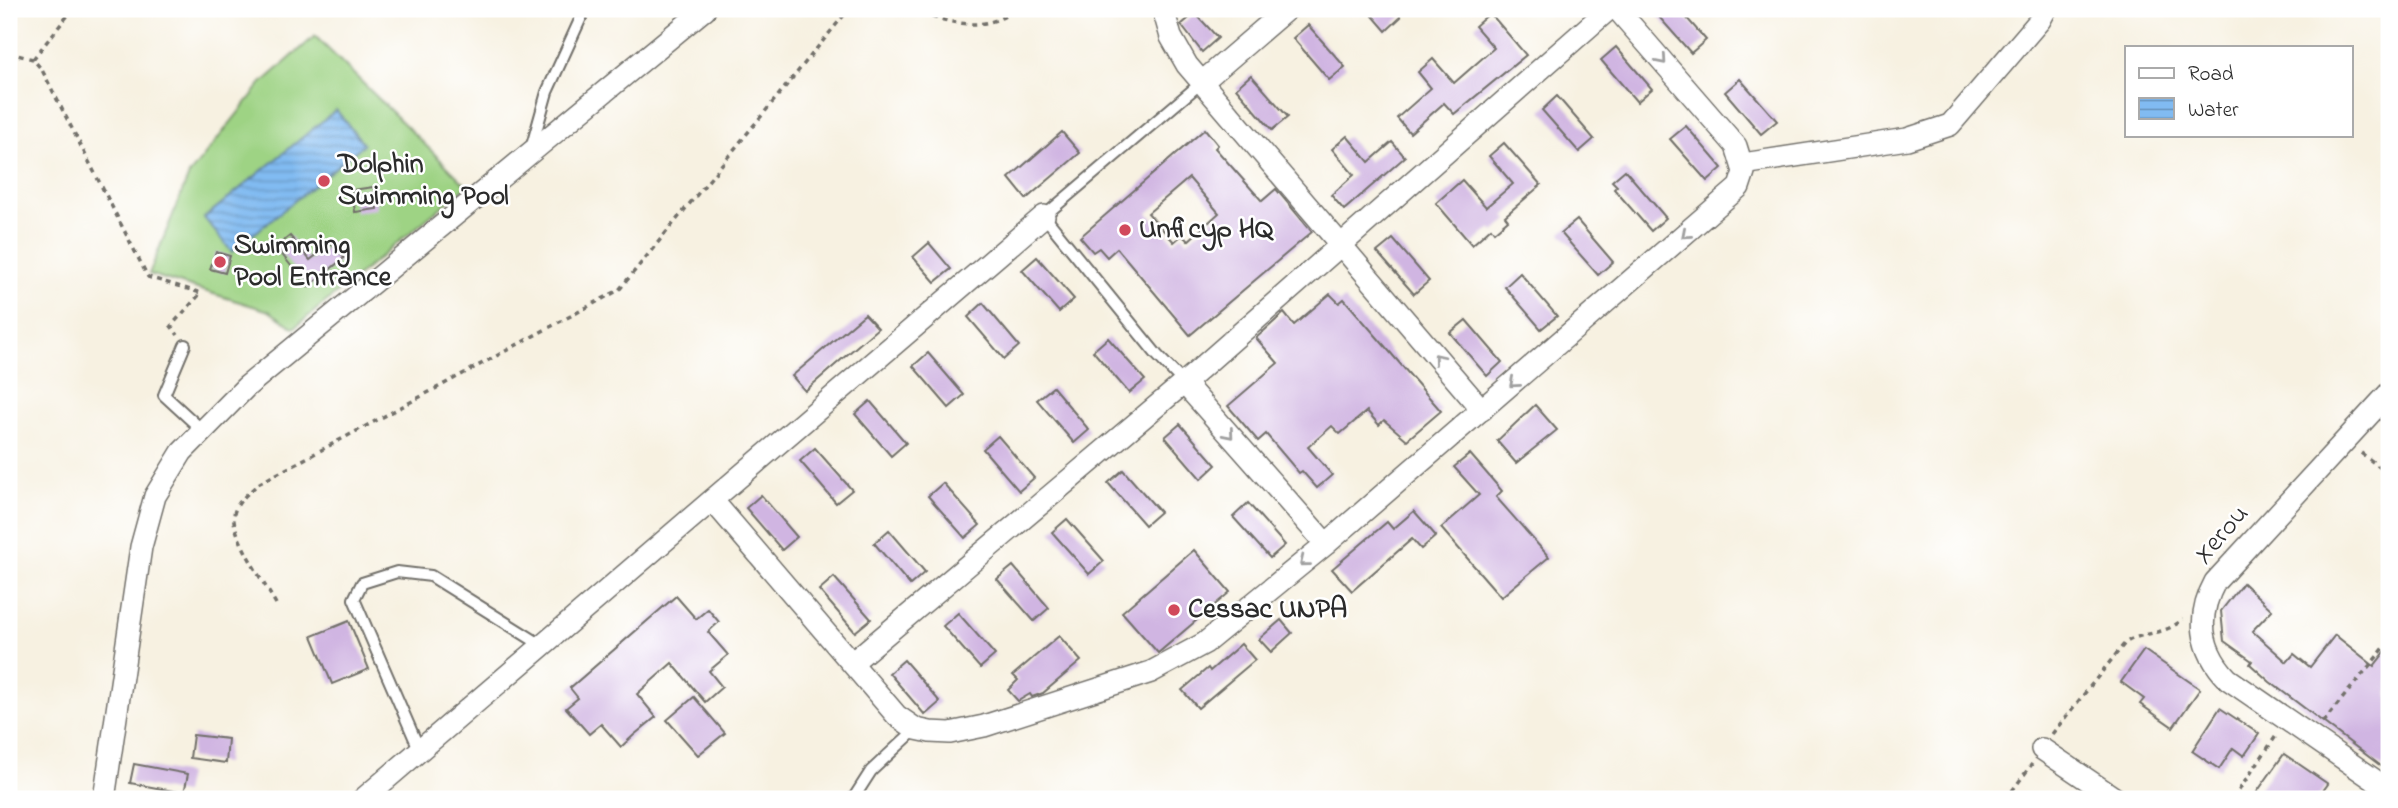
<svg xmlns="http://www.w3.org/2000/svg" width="2398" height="808" viewBox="0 0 2398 808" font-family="'Indie Flower',sans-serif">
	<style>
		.pitch { fill: #9ed384; stroke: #647f58; stroke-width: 2 }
		.water { fill: url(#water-rules); stroke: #56738e; stroke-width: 2 }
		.building { fill: #d0b5e2; fill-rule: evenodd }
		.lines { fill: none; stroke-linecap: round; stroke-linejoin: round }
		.service-casing { stroke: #72706b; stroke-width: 14 }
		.minor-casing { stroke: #72706b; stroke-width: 24 }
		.path { stroke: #72706b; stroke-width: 3.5; stroke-dasharray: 5 5; stroke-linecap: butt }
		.service { stroke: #fff; stroke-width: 10 }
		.minor { stroke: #fff; stroke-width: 21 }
		.oneway { stroke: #a0a0a0 }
		.poi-dot { fill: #d1495b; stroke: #fff; stroke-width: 2.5 }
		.labels { text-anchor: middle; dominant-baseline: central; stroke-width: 5; stroke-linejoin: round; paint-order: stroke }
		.poi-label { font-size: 28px; font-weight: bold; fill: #2b2b2b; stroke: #fff; text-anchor: start }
		.street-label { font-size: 28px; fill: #2b2b2b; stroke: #fff }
	</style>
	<defs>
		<pattern id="water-rules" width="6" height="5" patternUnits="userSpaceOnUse" patternTransform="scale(1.75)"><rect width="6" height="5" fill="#81bbf2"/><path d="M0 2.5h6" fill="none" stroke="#6a98c4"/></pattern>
	</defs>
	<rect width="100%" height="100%" fill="#fff"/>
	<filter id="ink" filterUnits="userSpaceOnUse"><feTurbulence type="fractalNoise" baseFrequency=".0143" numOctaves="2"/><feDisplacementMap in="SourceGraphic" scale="14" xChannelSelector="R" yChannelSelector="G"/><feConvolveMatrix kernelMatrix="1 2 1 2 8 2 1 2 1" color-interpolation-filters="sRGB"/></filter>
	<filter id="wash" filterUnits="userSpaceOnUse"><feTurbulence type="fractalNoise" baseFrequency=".00686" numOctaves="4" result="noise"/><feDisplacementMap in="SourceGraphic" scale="28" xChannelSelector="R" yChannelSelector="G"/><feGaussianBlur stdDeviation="1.57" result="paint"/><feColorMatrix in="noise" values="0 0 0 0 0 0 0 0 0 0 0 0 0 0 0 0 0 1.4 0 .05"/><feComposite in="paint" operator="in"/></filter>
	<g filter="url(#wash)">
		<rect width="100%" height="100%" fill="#f7f1e1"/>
		<polygon class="pitch" points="315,36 467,186 294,328 269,311 149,274 189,175 262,83"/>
		<polygon class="water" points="336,110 364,144 232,252 204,218"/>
		<g id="blocks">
			<g class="building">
				<polygon points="1367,9 1394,9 1401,17 1386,31"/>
				<polygon points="1652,9 1679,9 1706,40 1691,53"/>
				<polygon points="1195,13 1218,38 1202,52 1181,25"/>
				<polygon points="1490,13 1526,55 1454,114 1444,103 1410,133 1397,118 1431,88 1418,72 1433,59 1454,83 1494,48 1475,26"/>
				<polygon points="1308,25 1345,67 1329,80 1293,38"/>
				<polygon points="1616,47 1652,89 1637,102 1601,60"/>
				<polygon points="1251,75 1288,117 1272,130 1236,88"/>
				<polygon points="1740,79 1777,121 1761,134 1725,92"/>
				<polygon points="1557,96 1594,139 1579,152 1542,110"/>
				<polygon points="1686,126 1722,168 1707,181 1670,139"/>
				<path d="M1205,129L1218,145L1215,148L1262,201L1276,189L1312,232L1190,335L1117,248L1107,257L1099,248L1093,252L1080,237ZM1189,178L1219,213L1188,241L1182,235L1174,242L1148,213Z"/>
				<polygon points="1062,132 1080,153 1026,199 1009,178"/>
				<polygon points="1347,136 1369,162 1392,142 1405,157 1344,210 1331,195 1354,175 1332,149"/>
				<polygon points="1504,143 1541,185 1505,216 1508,220 1494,232 1491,228 1472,245 1436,203 1462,180 1486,207 1513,184 1489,156"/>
				<polygon points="1625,170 1666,218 1651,231 1614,189 1617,186 1612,181"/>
				<polygon points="374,187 377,209 355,212 352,190"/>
				<polygon points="1577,220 1613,262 1598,275 1561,233"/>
				<polygon points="290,236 310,260 332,243 344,258 308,287 276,247"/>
				<polygon points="1393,239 1429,281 1414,294 1377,252"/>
				<polygon points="929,243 951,269 935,282 913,257"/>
				<polygon points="216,252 230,256 225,273 210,269"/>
				<polygon points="1037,257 1074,299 1059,312 1022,270"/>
				<polygon points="1520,273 1557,316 1541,329 1505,287"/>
				<polygon points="1330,294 1339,303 1344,299 1441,411 1407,440 1384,420 1379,425 1367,411 1340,434 1332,426 1308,447 1332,475 1317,488 1302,471 1299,473 1266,434 1258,441 1228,406 1278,363 1256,338 1284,313 1294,325"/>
				<polygon points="983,303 1019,346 1004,359 968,317"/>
				<polygon points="865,314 878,328 805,391 792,376"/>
				<polygon points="1466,320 1502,362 1487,376 1450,333"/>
				<polygon points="1108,338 1145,380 1129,393 1093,351"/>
				<polygon points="928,353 964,395 949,408 913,366"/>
				<polygon points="1053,387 1089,430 1074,443 1037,400"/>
				<polygon points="870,401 906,443 891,456 855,414"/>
				<polygon points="1535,405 1557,430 1516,463 1497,441"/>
				<polygon points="1180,424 1216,465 1201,479 1165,437"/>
				<polygon points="998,436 1034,478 1019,491 983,449"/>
				<polygon points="815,448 852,490 836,503 800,461"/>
				<polygon points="1470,454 1502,491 1496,497 1549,557 1501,597 1441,528 1479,495 1454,467"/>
				<polygon points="1123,470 1160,512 1145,525 1108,483"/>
				<polygon points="943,483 980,525 965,538 928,496"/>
				<polygon points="761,495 797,537 782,550 746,508"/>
				<polygon points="1248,503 1285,545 1270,558 1233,517"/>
				<polygon points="1414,511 1436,536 1421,549 1412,539 1352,591 1332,569 1387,522 1393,529"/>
				<polygon points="1067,519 1104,561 1089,574 1052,532"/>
				<polygon points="889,530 925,572 910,585 874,543"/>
				<polygon points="1194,550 1230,592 1158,653 1122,612"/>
				<polygon points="1013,566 1049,608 1034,621 997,579"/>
				<polygon points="834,577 871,619 855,632 819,590"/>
				<polygon points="2243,583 2272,610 2252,631 2287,662 2294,654 2310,667 2335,635 2374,666 2389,647 2389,772 2270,682 2250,664 2252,661 2224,641 2221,611"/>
				<polygon points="676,596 696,619 708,609 719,622 708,632 728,655 709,671 722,687 705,702 672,663 637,694 656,717 634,735 621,747 601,724 589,734 566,708 578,698 570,688"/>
				<polygon points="958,613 995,655 980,668 943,626"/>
				<polygon points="1281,620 1292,633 1271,652 1259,639"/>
				<polygon points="349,621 369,669 332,684 312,636"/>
				<polygon points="1059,636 1081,661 1043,693 1032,697 1030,694 1018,701 1008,690 1018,680 1013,675"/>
				<polygon points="1241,644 1255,660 1198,708 1182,690 1208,668 1210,671"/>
				<polygon points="2144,650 2200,689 2173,727 2140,704 2144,699 2121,682"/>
				<polygon points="904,660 940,702 925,715 889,673"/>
				<polygon points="694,697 725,733 698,755 667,720"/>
				<polygon points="2220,708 2259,734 2244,756 2233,748 2219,769 2192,751"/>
				<polygon points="193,735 228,739 226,763 190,758"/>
				<polygon points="2284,754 2328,784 2317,799 2267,799 2257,792"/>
				<polygon points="134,764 188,774 184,793 130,783"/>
			</g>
		</g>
	</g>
	<g filter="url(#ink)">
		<use href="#blocks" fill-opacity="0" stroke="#72706b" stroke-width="2"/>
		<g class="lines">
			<g class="service-casing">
				<g id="service">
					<polyline points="531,149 547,92 585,9"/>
					<polyline points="185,345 164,395 202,430"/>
					<polyline points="1184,383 1157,355 1044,216 1201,83"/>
					<polyline points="420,751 354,599 362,583 397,572 431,576 543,646"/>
					<polyline points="853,799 871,771 916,729"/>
				</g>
			</g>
			<g class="minor-casing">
				<g id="minor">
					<polyline points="1163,9 1171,37 1187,65 1482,410"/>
					<polyline points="1201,83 1287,9"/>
					<polyline points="1743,164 1907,139 1950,125 2040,20 2046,9"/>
					<polyline points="1184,383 1326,544"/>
					<path d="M2389,393L2215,582C2196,617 2200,650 2228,679L2389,790"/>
					<polyline points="713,501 897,716 916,729 930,732 950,733 984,726 1151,672 1205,643 1326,544 1739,187 1744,172 1736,146 1617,9"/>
					<polyline points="853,662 1184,383 1609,9"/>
					<polyline points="2042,749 2116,799"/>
					<polyline points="104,799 141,547 155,496 182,452 246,387 705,9"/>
					<polyline points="363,799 1044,216"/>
				</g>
			</g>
			<g class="path">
				<path d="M903,9C944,19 979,37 1016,9"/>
				<polyline points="9,53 33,59 42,70 148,277 201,293 171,326 178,335"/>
				<polyline points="33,59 73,9"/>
				<polyline points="2361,453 2389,474"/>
				<path d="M276,604C266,586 230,533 234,514C236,502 250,492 258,484L619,290L849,9"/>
				<polyline points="2323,722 2389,642"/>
				<path d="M2052,734L2125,643C2144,630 2163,637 2183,619"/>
				<polyline points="2006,799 2032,764"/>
				<polyline points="2233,799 2276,736"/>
			</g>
			<use href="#service" class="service"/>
			<use href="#minor" class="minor"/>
		</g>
		<defs><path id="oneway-chevron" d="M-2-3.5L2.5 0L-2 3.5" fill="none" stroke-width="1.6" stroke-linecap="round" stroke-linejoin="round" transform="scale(1.75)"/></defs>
		<g class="oneway">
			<use href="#oneway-chevron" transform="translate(1662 60) rotate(49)"/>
			<use href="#oneway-chevron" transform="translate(1686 234) rotate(139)"/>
			<use href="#oneway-chevron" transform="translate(1438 358) rotate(-130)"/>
			<use href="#oneway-chevron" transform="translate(1514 383) rotate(139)"/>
			<use href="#oneway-chevron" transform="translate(1229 434) rotate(49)"/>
			<use href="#oneway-chevron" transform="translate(1304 562) rotate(141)"/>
		</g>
	</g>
	<g class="poi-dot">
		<circle cx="324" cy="181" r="7"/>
		<circle cx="1125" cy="230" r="7"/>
		<circle cx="220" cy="262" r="7"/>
		<circle cx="1174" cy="610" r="7"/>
	</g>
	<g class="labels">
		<g class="poi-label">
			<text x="338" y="165">Dolphin<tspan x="338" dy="32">Swimming Pool</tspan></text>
			<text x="1139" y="230">Unficyp HQ</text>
			<text x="234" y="246">Swimming<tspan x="234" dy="32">Pool Entrance</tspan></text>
			<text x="1188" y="610">Cessac UNPA</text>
		</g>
		<g class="street-label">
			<text transform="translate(2222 535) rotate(-49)">Xerou</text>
		</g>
	</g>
	<rect width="2398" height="808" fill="none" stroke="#fff" stroke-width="35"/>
	<rect x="2125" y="46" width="228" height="91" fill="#ffffff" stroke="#aaaaaa" stroke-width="2"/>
	<rect x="2139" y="68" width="35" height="10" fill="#ffffff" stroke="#aaaaaa" stroke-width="2"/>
	<text x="2188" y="80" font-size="21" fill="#2b2b2b">Road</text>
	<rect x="2139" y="98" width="35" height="21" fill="url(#water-rules)" stroke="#aaaaaa" stroke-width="2"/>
	<text x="2188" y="116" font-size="21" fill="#2b2b2b">Water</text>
</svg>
